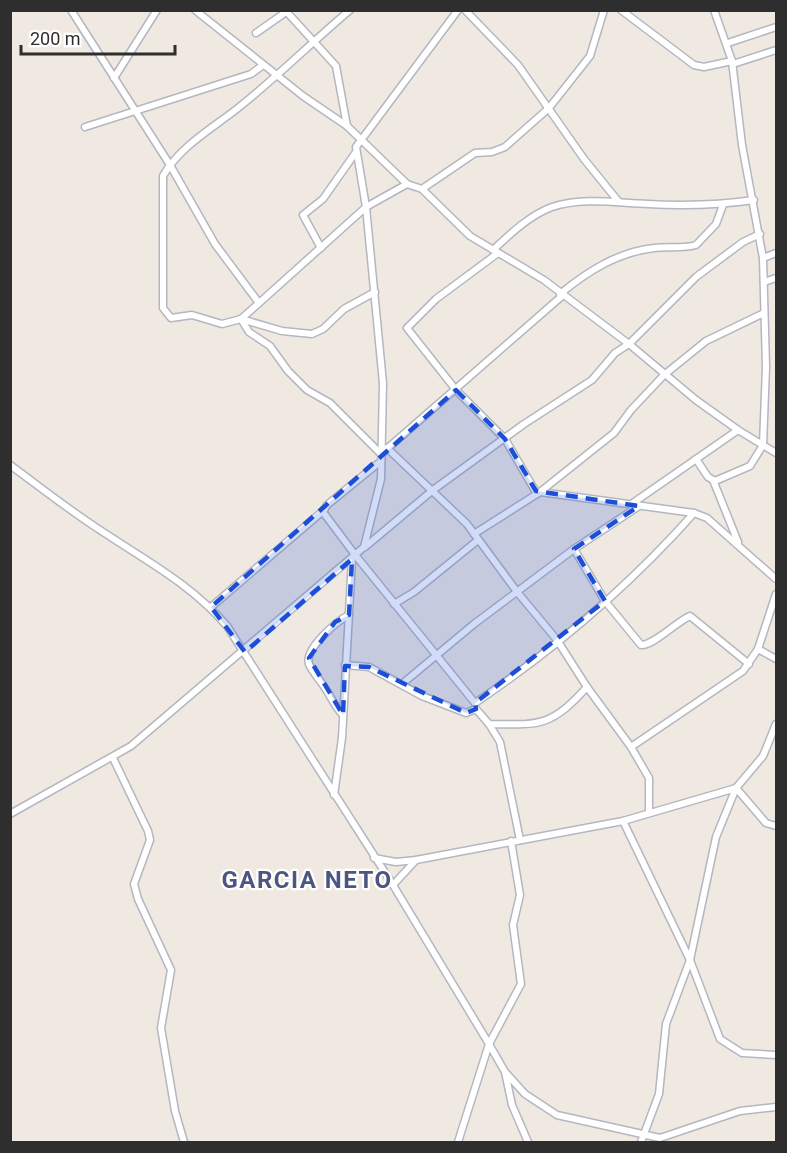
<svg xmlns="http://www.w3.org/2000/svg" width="787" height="1153" viewBox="0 0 787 1153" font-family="Roboto,sans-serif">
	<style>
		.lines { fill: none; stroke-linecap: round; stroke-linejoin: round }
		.street-casing { stroke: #b4b7c1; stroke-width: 9 }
		.street { stroke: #fff; stroke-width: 6 }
		.marked { fill: #1d4ed8; fill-opacity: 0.2; stroke: #1d4ed8; stroke-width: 4.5; stroke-dasharray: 12 8; stroke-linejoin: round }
		.labels { text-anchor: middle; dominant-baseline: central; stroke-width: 4.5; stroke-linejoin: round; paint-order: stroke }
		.district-label { font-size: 24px; font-weight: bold; letter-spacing: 1.5px; fill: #4d5680; stroke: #fff }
	</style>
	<rect width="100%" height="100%" fill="#efe9e1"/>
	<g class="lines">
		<g class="street-casing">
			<g id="street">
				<polyline points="71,10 170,165 215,244 259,303 366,207 407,184"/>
				<polyline points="195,10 303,96 347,126"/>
				<polyline points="285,10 336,66 347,126 407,184 422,189 470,236 544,280 629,344 696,400 738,430 776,453"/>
				<polyline points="465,10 518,65 584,159 618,201"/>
				<polyline points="621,10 694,65 704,67 732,61"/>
				<polyline points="256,33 286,12"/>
				<polyline points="728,43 776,27"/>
				<polyline points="733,64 776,50"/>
				<polyline points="114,78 157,10"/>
				<polyline points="85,127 251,74 263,65"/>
				<polyline points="422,189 475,153 492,152 505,147 549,108 590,56 604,10"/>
				<polyline points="321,248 303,215 323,199 356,152"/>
				<path d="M493,250C510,234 530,215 552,207C583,197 617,203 648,204C684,206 719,205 754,200"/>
				<polyline points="498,253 436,299 407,328 456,390 505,439 537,494"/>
				<polyline points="763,258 776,253"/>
				<polyline points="764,282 776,278"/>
				<path d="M560,294C588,271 618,252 654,248C668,246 683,249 696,245L716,224L723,205"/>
				<path d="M259,303L241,319L222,324L192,315L171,318L163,308V176C180,146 213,128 238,108C277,77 312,42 350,10"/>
				<polyline points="241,319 249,332 270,346 288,371 307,390 330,403 381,454 562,296"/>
				<polyline points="241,319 282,331 312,334 323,329 344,309 375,292"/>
				<polyline points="387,448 467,524 518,593 557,640 587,687 631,747 649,778 649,812"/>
				<polyline points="696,459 708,477 715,481 750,466 763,445 766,367 763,258 742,145 732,61 714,10"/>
				<path d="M381,461L327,505L323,512L356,556L475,703C555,649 631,584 694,513"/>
				<path d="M10,465C40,487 69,510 100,530C145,560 191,584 227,626L393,885L489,1044L505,1072L512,1105L528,1142"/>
				<polyline points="713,480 738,542"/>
				<polyline points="540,492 694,513 707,518 776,579"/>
				<polyline points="633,503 738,430"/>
				<polyline points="474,534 540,492 614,433 631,410 664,375 706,341 764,313"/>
				<polyline points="365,547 433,490 524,424 592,380 615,353 629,344 696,277 743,242 760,234"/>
				<path d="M574,549L605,601L641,645C653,646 676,622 690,616L749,664"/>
				<polyline points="394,604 414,592 478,540"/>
				<polyline points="211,607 323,511"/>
				<polyline points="758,649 776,659"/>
				<path d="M345,665L369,667L422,696L466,713L476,709L489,724C540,725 551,727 587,687"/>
				<polyline points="402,684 474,624 574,549 639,506"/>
				<path d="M343,715C334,706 332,698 325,688C321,681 312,672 309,664C304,649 337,621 349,615"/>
				<polyline points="489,724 500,742 520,840"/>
				<polyline points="631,747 743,671 758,649 776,594"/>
				<polyline points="113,758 148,831 150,840 134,884 138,899 171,970 161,1028 175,1111 184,1142"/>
				<polyline points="334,795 342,738 352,559"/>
				<polyline points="10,814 131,746 364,547 381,479 383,383 366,207 356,147 458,10"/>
				<polyline points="623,821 690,960 720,1039 742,1053 776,1055"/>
				<polyline points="374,858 396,862 416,860 623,821 736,788 766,823 776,826"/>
				<polyline points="393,885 416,860"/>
				<polyline points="506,1073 525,1094 557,1115 660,1138 740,1111 776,1107"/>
				<polyline points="458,1142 489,1044 521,984 513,925 520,895 511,841"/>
				<polyline points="641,1142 659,1094 666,1024 690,960 716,837 736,788 763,756 776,724"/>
			</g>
		</g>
		<use href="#street" class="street"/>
	</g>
	<path class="marked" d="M456,390L505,439L536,491L639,506L574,549L605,601L475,703L476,709L466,713L369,667L345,666L343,715L309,658L335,622L349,615L352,559L245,652L211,607Z"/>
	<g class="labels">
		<g class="district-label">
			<text x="307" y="880">GARCIA NETO</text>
		</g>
	</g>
	<rect width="787" height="1153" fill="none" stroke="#2e2e2e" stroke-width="24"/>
	<path d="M21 45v9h154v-9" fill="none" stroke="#2e2e2e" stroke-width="3"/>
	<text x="30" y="45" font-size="18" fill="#2e2e2e" stroke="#ffffff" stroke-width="4.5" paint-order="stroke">200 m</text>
</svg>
